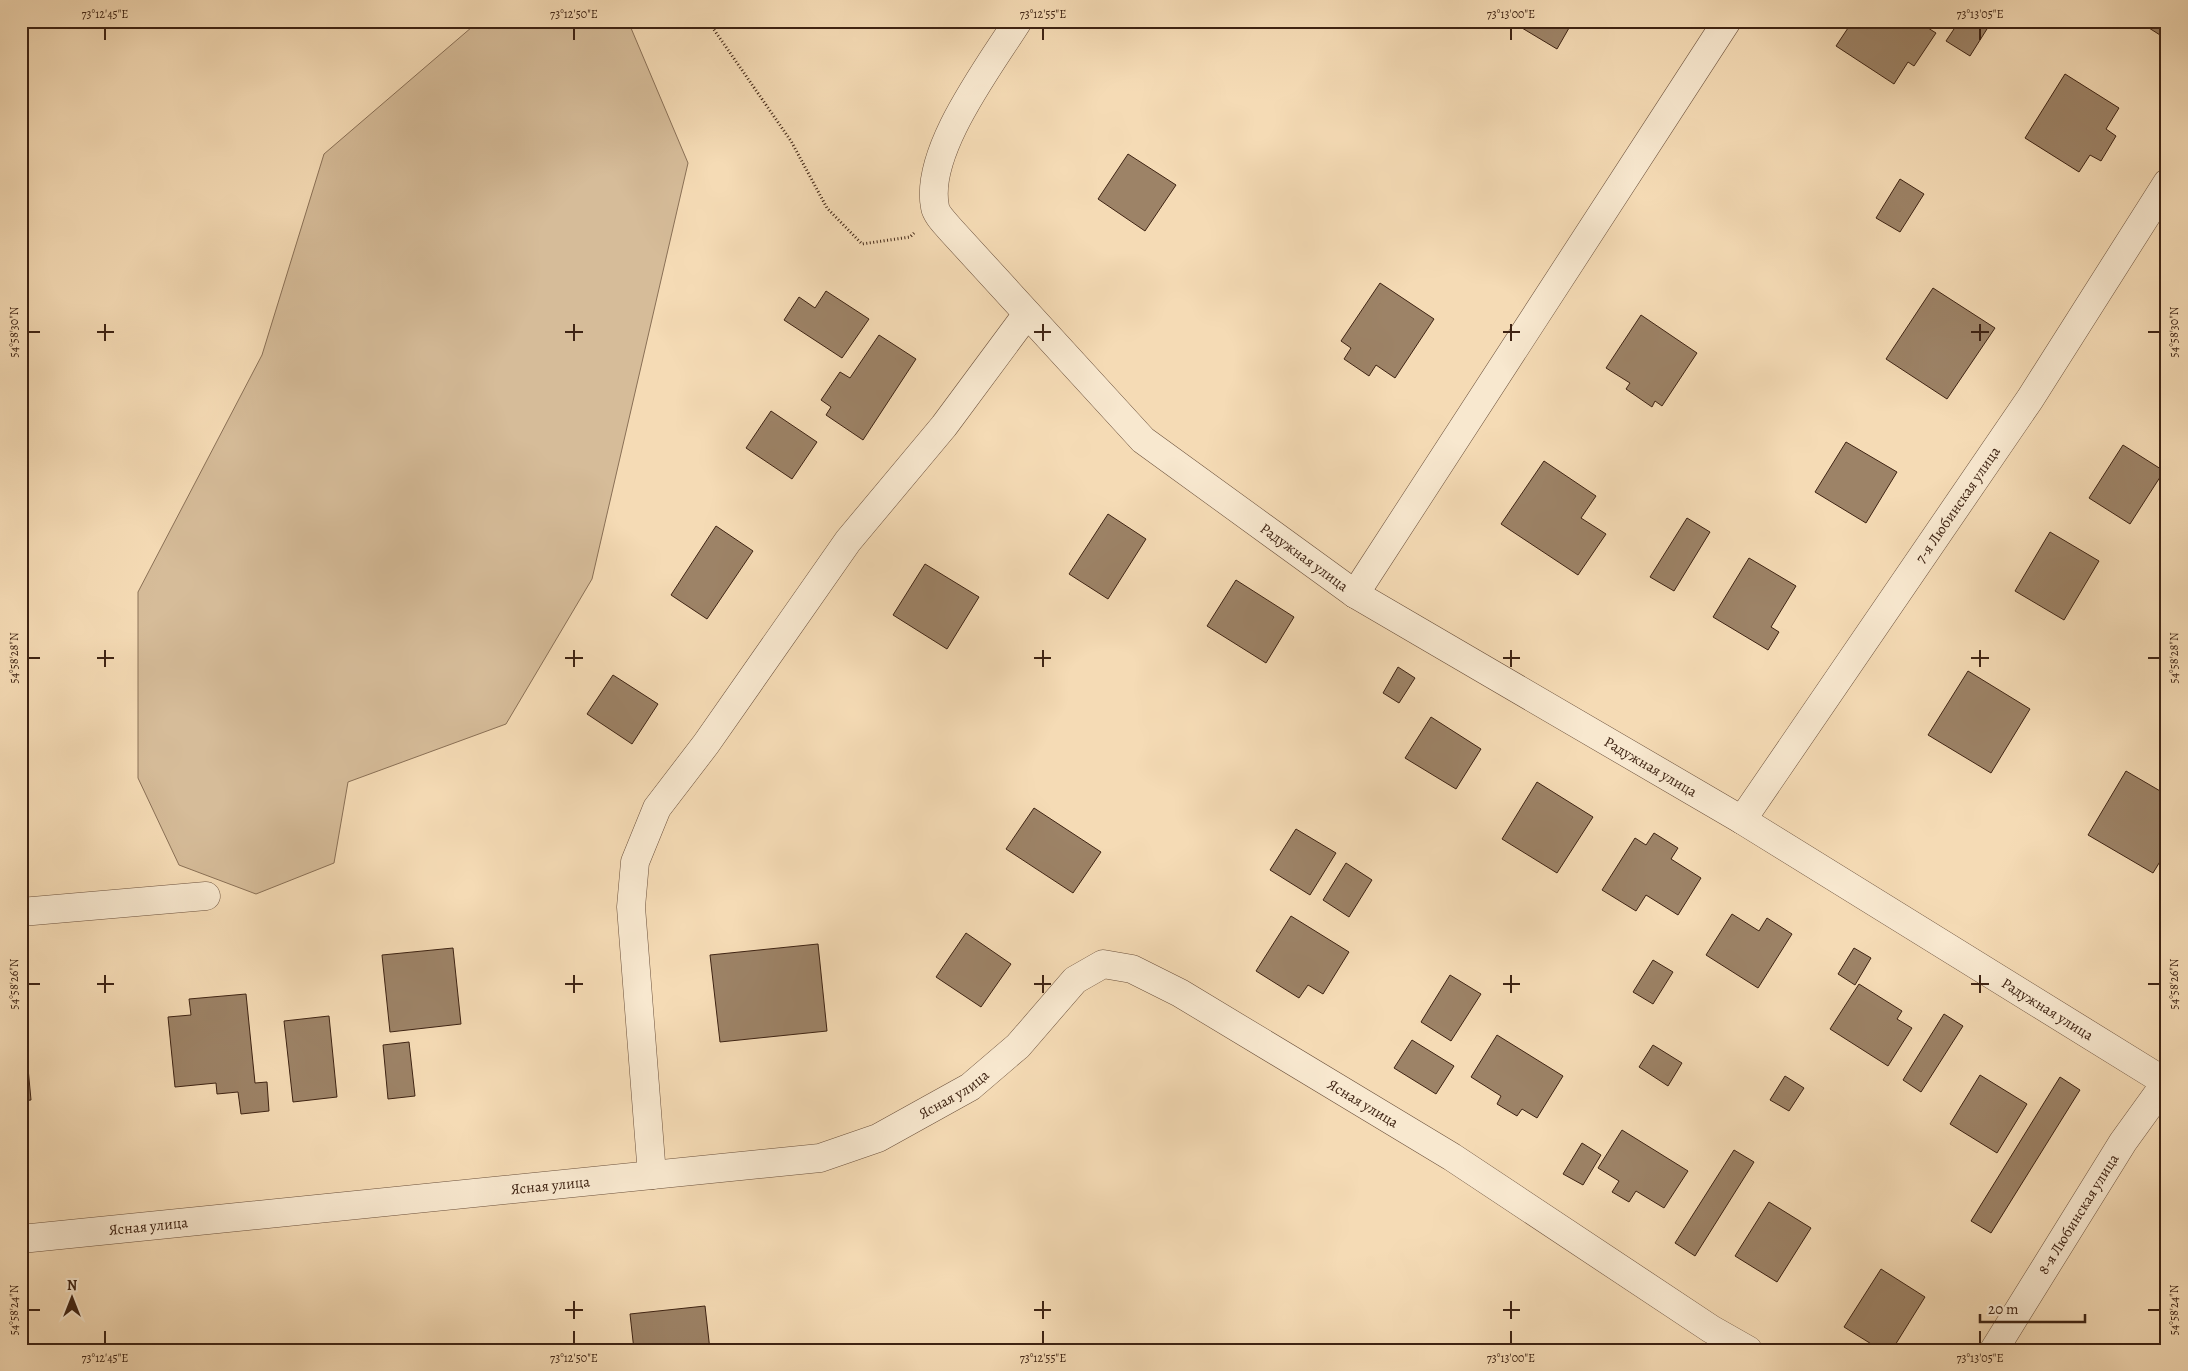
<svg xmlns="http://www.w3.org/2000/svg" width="2188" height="1371" viewBox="0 0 2188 1371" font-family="Alegreya,serif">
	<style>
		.green { fill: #d6bc99; stroke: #8a7056 }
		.building { fill: #9d8367; stroke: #3e2313 }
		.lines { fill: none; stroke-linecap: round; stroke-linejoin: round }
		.minor-casing { stroke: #6c513c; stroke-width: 29 }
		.path { stroke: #3e2313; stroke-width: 3; stroke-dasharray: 1 2.5; stroke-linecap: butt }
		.minor { stroke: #f8e8cf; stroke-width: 28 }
		.ticks { fill: none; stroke: #3e2313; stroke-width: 2 }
		.labels { text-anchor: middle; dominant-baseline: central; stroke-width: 5; stroke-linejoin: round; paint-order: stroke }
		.street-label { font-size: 15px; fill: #3e2313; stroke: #f8e8cf }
		.neatline { fill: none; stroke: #3e2313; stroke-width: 2 }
		.ticks-label { font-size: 12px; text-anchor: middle; fill: #3e2313 }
	</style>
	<rect width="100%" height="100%" fill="#f5dbb5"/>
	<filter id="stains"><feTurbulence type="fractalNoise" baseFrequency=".004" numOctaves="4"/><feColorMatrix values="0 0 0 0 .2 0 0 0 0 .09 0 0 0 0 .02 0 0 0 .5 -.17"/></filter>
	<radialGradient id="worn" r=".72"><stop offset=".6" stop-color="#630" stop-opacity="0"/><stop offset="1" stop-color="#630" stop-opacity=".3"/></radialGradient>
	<polygon class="green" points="479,21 628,21 688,163 592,579 506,724 348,782 334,863 256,894 179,865 138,778 138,592 262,355 324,154"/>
	<g class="building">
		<polygon points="1520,21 1573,21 1557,49 1517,25"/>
		<polygon points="1846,21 1917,21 1936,33 1914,66 1908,62 1894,84 1836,46 1848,28 1843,25"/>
		<polygon points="1943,21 1992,21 1970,56 1946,41 1954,29"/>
		<polygon points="2138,21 2167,21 2167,25 2160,35"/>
		<polygon points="2065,74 2119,108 2106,129 2116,136 2101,161 2090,155 2079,172 2025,138"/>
		<polygon points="1128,154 1176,185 1145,231 1098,199"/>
		<polygon points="1900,179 1924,194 1900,232 1876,218"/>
		<polygon points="1380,283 1434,319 1395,378 1376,365 1369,376 1344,359 1351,348 1341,341"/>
		<polygon points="1933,288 1995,328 1947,399 1886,359"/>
		<polygon points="826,291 869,319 842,358 784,320 799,297 815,308"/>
		<polygon points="1641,315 1697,353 1662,406 1655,401 1652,407 1626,389 1630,383 1606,368"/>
		<polygon points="879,335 916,359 863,440 826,415 831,407 821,400 840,372 850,378"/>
		<polygon points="771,411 817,442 792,479 746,448"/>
		<polygon points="1846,442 1897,472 1866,523 1815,492"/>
		<polygon points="2123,445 2164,471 2130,524 2089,498"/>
		<polygon points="1544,461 1596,496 1581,518 1606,534 1578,575 1501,524"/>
		<polygon points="1108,514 1146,539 1108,599 1069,574"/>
		<polygon points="1687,518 1710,532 1674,591 1650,577"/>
		<polygon points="716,526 753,551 707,619 671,595"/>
		<polygon points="2050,532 2099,561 2064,620 2015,591"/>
		<polygon points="1749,558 1796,586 1771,627 1779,632 1768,650 1713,617"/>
		<polygon points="925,564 979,597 947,649 893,615"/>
		<polygon points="1236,580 1294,617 1266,663 1207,626"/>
		<polygon points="1398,667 1415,678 1399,703 1383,693"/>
		<polygon points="1968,671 2030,709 1991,773 1928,735"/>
		<polygon points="613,675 658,704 632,744 587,714"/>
		<polygon points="1431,717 1481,749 1456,789 1405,758"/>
		<polygon points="2126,771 2167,795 2167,850 2153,873 2088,835"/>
		<polygon points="1537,782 1593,817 1557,873 1502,839"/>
		<polygon points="1034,808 1101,852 1073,893 1006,849"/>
		<polygon points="1296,829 1336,853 1310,895 1270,870"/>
		<polygon points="1654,833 1678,848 1671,859 1701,878 1678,915 1646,895 1636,911 1602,890 1635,838 1646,845"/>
		<polygon points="1346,863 1372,880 1349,917 1323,900"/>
		<polygon points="1732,914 1759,931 1767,918 1792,934 1758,988 1706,955"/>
		<polygon points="1291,916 1349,952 1323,994 1308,985 1299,998 1256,971"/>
		<polygon points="966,933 1011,964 981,1007 936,977"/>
		<polygon points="818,944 827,1031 720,1042 710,955"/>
		<polygon points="453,948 461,1024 390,1032 382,955"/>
		<polygon points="1854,948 1871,958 1855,985 1838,974"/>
		<polygon points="1653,960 1673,972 1653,1004 1633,992"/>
		<polygon points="1450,975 1481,994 1451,1041 1421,1022"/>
		<polygon points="1859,984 1902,1011 1897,1019 1912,1028 1888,1066 1830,1029"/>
		<polygon points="246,994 255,1083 267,1082 269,1111 241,1114 238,1092 217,1094 216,1083 175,1087 168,1017 191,1015 189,999"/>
		<polygon points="1944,1014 1963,1026 1921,1092 1903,1080"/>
		<polygon points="329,1016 337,1097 293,1102 284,1021"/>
		<polygon points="1497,1035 1563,1076 1537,1118 1522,1109 1517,1116 1497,1104 1501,1096 1471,1077"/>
		<polygon points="25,1036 31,1100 21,1101 21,1037"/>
		<polygon points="1412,1040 1454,1066 1436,1094 1394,1068"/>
		<polygon points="409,1042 415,1096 388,1099 383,1045"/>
		<polygon points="1653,1045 1682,1063 1668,1086 1639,1067"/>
		<polygon points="1980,1075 2027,1104 1997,1153 1950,1124"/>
		<polygon points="1785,1076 1804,1088 1789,1111 1770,1100"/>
		<polygon points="2060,1077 2080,1090 1991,1233 1971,1221"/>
		<polygon points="1622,1130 1688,1171 1664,1208 1636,1191 1629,1202 1612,1192 1619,1181 1598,1168"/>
		<polygon points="1582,1143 1601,1155 1583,1185 1563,1174"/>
		<polygon points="1734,1150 1754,1162 1695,1256 1675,1243"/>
		<polygon points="1769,1202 1811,1228 1777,1282 1735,1256"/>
		<polygon points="1881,1269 1925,1297 1892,1350 1881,1350 1844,1327"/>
		<polygon points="705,1306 710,1350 634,1350 630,1314"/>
	</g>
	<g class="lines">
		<g class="minor-casing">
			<g id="minor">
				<path id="s1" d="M1018,21C989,67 924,152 935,207C936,214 945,223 950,229L1143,440L1355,594L1742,820L2167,1083"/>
				<polyline points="1355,594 1727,21"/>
				<path id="s2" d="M1742,820L2030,399L2167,183"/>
				<polyline points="21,912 206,896"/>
				<polyline points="652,1175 631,907 635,862 657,808 706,744 848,541 944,426 1027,314"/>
				<path id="s3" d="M21,1239L820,1158L878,1138L970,1087L1018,1046L1075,980L1103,964L1132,969L1180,993L1452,1157L1711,1329L1748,1350"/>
				<path id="s4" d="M1994,1350L2123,1142L2167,1081"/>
			</g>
		</g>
		<polyline class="path" points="708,21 791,141 827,208 862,244 910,237 914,233"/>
		<use href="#minor" class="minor"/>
	</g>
	<path class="ticks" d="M105,28V40M574,28V40M1043,28V40M1511,28V40M1980,28V40M105,324V341M574,324V341M1043,324V341M1511,324V341M1980,324V341M28,332H40M97,332H114M565,332H583M1034,332H1051M1503,332H1520M1971,332H1989M2148,332H2160M105,650V667M574,650V667M1043,650V667M1511,650V667M1980,650V667M28,658H40M97,658H114M565,658H583M1034,658H1051M1503,658H1520M1971,658H1989M2148,658H2160M105,975V993M574,975V993M1043,975V993M1511,975V993M1980,975V993M28,984H40M97,984H114M565,984H583M1034,984H1051M1503,984H1520M1971,984H1989M2148,984H2160M574,1301V1319M1043,1301V1319M1511,1301V1319M28,1310H40M565,1310H583M1034,1310H1051M1503,1310H1520M2148,1310H2160M105,1331V1344M574,1331V1344M1043,1331V1344M1511,1331V1344M1980,1331V1344"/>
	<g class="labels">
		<g class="street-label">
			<text stroke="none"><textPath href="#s2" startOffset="382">7-я Любинская улица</textPath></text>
			<text stroke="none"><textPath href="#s1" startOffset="720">Радужная улица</textPath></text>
			<text stroke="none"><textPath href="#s1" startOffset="1125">Радужная улица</textPath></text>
			<text stroke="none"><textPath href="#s1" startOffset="1590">Радужная улица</textPath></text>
			<text stroke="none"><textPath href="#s3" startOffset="952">Ясная улица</textPath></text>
			<text stroke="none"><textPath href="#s3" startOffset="1449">Ясная улица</textPath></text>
			<text stroke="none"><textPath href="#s3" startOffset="532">Ясная улица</textPath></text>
			<text stroke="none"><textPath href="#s4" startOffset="160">8-я Любинская улица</textPath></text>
			<text stroke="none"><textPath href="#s3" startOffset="128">Ясная улица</textPath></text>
		</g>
	</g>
	<rect width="2188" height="1371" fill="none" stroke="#f5dbb5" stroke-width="55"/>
	<g transform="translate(72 1298)" stroke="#f8e8cf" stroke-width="4" paint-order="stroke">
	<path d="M0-4L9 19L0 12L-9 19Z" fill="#3e2313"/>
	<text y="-8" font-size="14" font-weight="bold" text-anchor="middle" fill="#3e2313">N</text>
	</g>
	<path d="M1980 1314v8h105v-8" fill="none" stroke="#3e2313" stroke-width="2.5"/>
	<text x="1988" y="1314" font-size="15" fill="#3e2313" stroke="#f8e8cf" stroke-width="4" paint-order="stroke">20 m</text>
	<rect x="28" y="28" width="2132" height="1316" class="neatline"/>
	<g class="ticks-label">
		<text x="105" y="18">73°12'45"E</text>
		<text x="574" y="18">73°12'50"E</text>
		<text x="1043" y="18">73°12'55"E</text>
		<text x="1511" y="18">73°13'00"E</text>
		<text x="1980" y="18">73°13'05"E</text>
		<text transform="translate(14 332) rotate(-90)" y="4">54°58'30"N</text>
		<text transform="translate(2174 332) rotate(-90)" y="4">54°58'30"N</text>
		<text transform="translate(14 658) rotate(-90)" y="4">54°58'28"N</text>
		<text transform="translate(2174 658) rotate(-90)" y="4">54°58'28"N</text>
		<text transform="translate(14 984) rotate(-90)" y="4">54°58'26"N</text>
		<text transform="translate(2174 984) rotate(-90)" y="4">54°58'26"N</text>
		<text transform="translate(14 1310) rotate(-90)" y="4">54°58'24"N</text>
		<text transform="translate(2174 1310) rotate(-90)" y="4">54°58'24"N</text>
		<text x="105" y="1362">73°12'45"E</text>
		<text x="574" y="1362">73°12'50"E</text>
		<text x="1043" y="1362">73°12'55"E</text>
		<text x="1511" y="1362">73°13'00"E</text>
		<text x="1980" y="1362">73°13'05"E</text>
	</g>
	<rect width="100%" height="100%" filter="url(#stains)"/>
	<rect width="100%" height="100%" fill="url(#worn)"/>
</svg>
